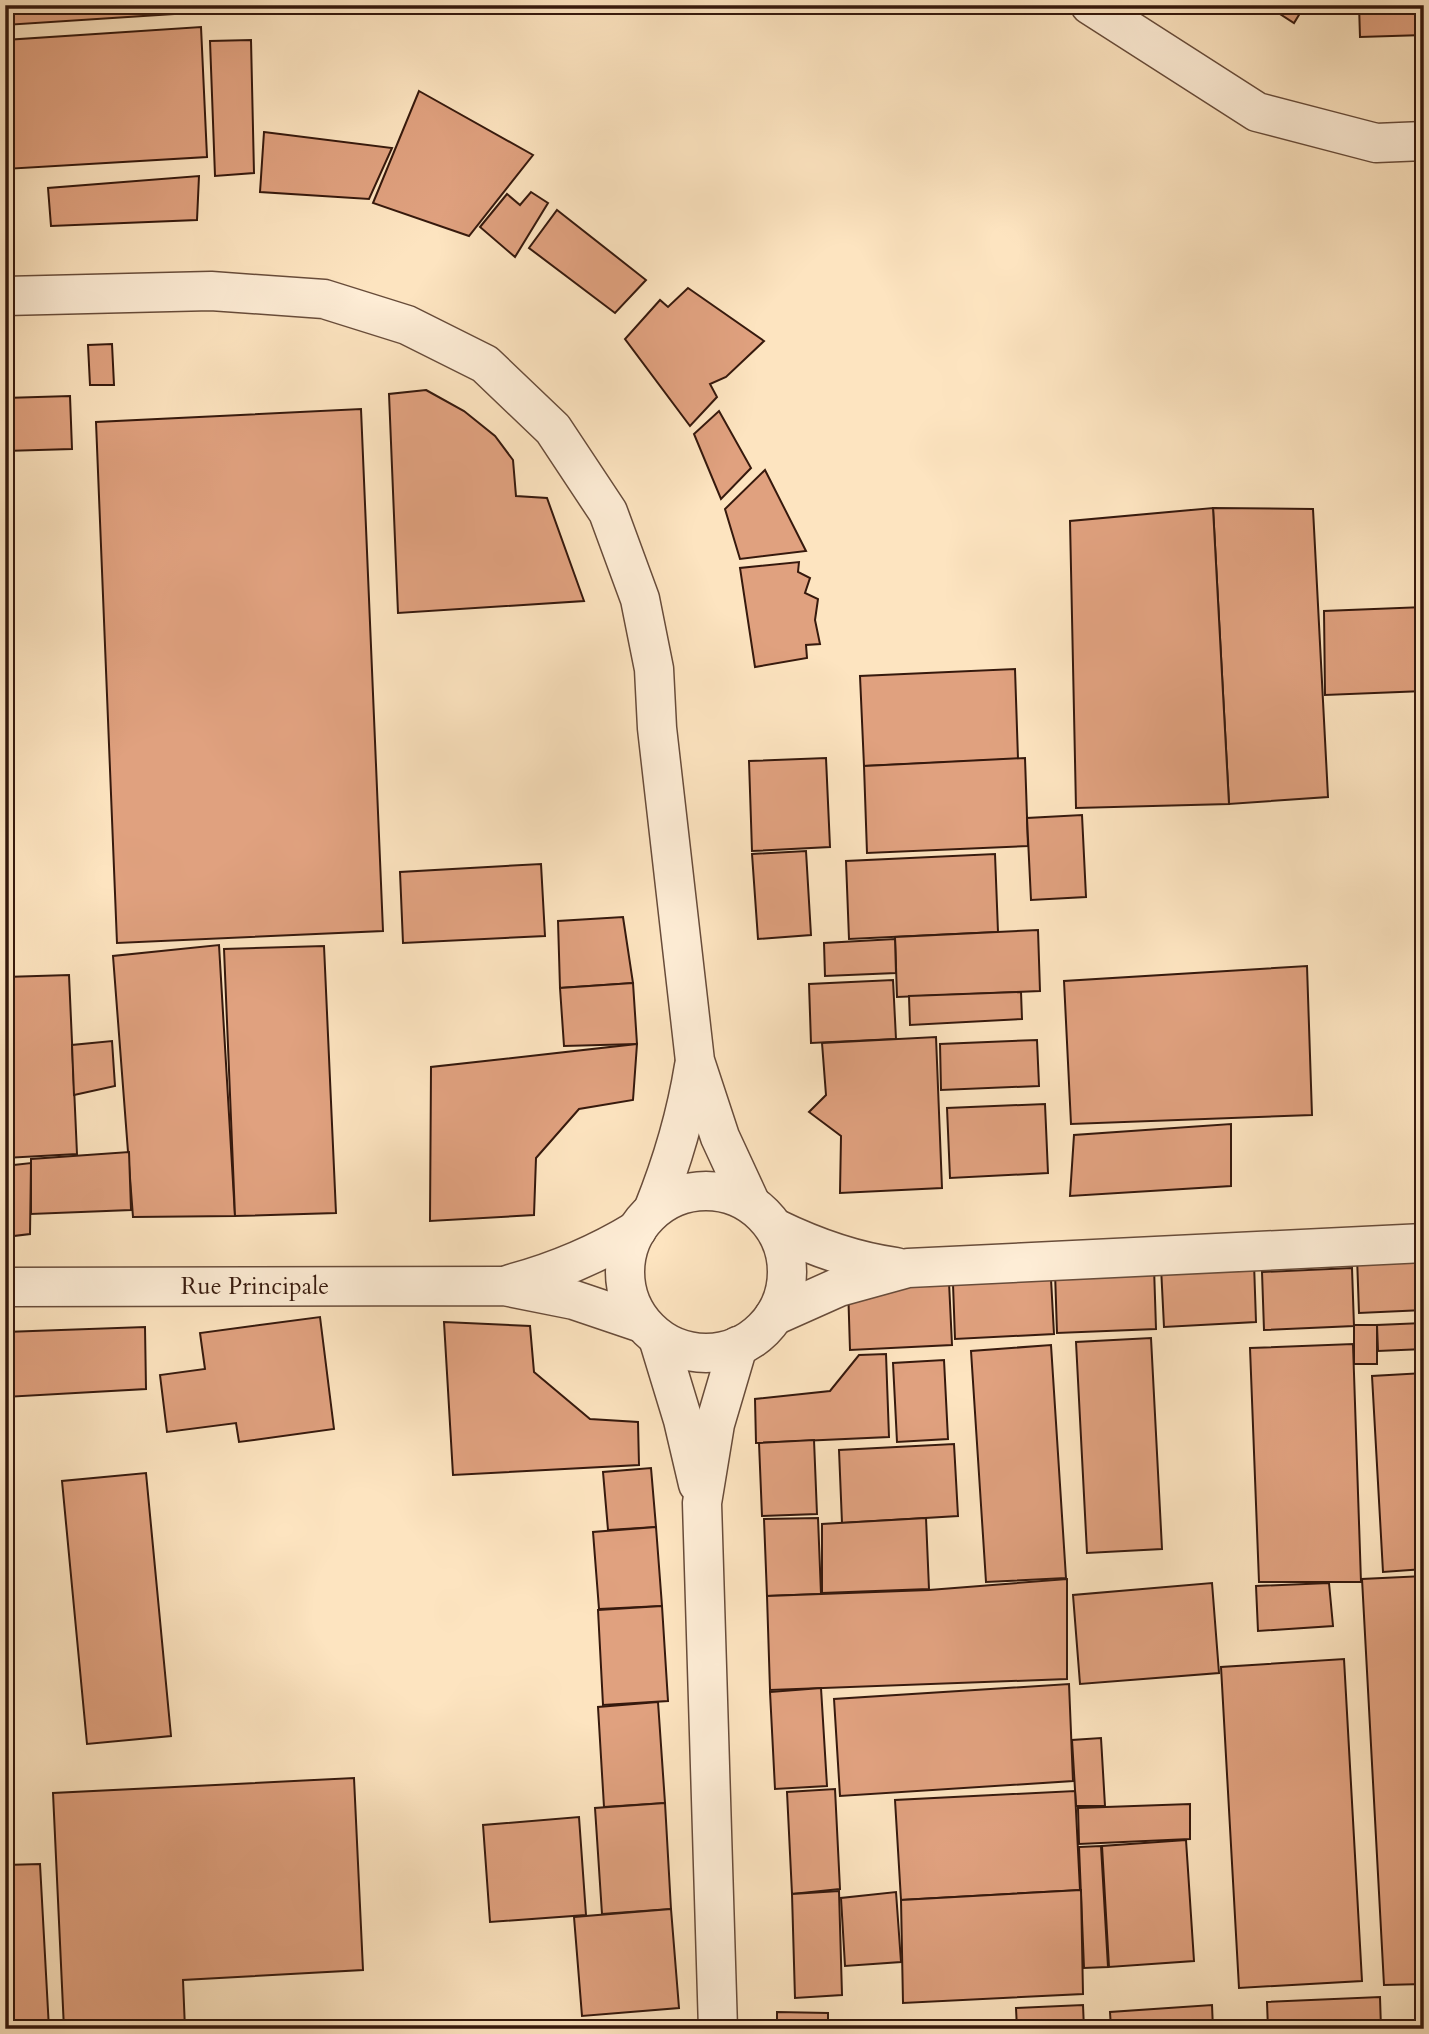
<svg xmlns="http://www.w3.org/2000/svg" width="1429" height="2034" viewBox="0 0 1429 2034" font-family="Cardo,serif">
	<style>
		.building { fill: #e0a17f; stroke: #36190d; stroke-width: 2 }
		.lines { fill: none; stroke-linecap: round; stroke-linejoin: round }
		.minor-casing { stroke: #684c3a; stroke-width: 41 }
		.minor { stroke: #feedd6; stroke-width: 38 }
		.labels { text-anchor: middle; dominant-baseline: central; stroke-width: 5; stroke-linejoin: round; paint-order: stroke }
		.street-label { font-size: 24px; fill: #36190d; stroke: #feedd6 }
	</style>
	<rect width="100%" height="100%" fill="#fde4c0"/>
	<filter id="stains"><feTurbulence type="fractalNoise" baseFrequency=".00286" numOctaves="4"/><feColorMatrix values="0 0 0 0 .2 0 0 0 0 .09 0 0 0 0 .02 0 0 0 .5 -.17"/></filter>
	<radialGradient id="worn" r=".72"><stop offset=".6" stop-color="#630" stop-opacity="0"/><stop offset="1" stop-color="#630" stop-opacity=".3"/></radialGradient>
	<g class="building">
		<polygon points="5,5 189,5 189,13 5,25"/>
		<polygon points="1266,5 1305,5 1294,23"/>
		<polygon points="1359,5 1424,5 1424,35 1360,37"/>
		<polygon points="201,27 207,157 5,169 5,40"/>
		<polygon points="251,40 254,173 215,176 210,41"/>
		<polygon points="419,91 533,155 469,236 373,203"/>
		<polygon points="264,132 392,148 369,199 260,192"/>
		<polygon points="199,176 197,220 51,226 48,188"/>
		<polygon points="531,192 548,203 515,257 480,227 507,194 520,205"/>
		<polygon points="557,210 646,280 615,313 529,248"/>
		<polygon points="688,288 764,341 726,377 710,384 717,397 690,426 625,339 660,300 668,307"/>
		<polygon points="112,344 114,385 90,385 88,345"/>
		<polygon points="426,390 464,411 495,436 513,460 516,496 547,498 584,601 398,613 389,394"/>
		<polygon points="70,396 72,449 5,451 5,398"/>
		<polygon points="361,409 383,931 117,943 96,422"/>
		<polygon points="719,411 751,468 721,499 694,434"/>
		<polygon points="765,470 806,551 740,559 725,509"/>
		<polygon points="1213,508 1313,509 1328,797 1229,804"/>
		<polygon points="1213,508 1229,804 1076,808 1070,521"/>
		<polygon points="799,562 798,572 810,578 805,593 818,599 815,620 820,644 806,645 807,658 755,667 740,568"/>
		<polygon points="1424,607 1424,691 1325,695 1324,611"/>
		<polygon points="1015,669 1018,759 864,766 860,676"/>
		<polygon points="826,758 830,847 752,851 749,761"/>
		<polygon points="1025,758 1028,846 867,853 864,766"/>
		<polygon points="1082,815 1086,897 1031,900 1027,818"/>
		<polygon points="806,851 811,935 758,939 752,854"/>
		<polygon points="995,854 998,932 849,939 846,861"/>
		<polygon points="541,864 545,936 403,943 400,872"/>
		<polygon points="623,917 633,983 560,988 558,921"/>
		<polygon points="1038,930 1040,991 897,997 895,937"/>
		<polygon points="895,939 896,973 825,976 824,943"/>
		<polygon points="219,945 235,1216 133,1217 113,956"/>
		<polygon points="324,946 336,1213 235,1216 224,949"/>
		<polygon points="1307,966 1312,1115 1071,1124 1064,981"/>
		<polygon points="69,975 77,1154 5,1158 5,977"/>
		<polygon points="893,980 896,1039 811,1043 809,984"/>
		<polygon points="633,983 637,1044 564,1046 560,988"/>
		<polygon points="1021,992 1022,1019 910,1025 909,996"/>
		<polygon points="936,1037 942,1188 840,1193 841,1136 809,1112 826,1095 822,1043"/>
		<polygon points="1037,1040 1039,1086 941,1090 940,1044"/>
		<polygon points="112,1041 115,1086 74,1095 72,1045"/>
		<polygon points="637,1044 633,1100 579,1109 536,1158 534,1215 430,1221 431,1067"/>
		<polygon points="1045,1104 1048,1173 950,1178 947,1108"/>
		<polygon points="1231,1124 1231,1186 1070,1196 1074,1135"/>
		<polygon points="129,1152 131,1210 31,1214 31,1159"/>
		<polygon points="31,1163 30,1234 5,1237 5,1166"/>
		<polygon points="1424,1254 1424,1310 1359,1313 1357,1257"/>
		<polygon points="1254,1263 1256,1322 1164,1327 1161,1267"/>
		<polygon points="1154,1267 1156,1329 1057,1333 1055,1272"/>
		<polygon points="1352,1268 1354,1326 1264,1330 1262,1272"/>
		<polygon points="1051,1279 1054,1334 955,1339 953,1284"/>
		<polygon points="949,1282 952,1345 850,1350 848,1286"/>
		<polygon points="320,1317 334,1429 239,1442 236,1423 167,1432 160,1375 205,1369 200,1333"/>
		<polygon points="444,1322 530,1326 534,1372 590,1419 638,1422 639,1465 453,1475"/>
		<polygon points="1423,1323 1424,1349 1378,1351 1377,1325"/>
		<rect x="1354" y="1325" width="23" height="39"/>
		<polygon points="145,1327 146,1389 5,1397 5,1332"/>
		<polygon points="1151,1338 1162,1549 1087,1553 1076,1342"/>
		<polygon points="1353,1344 1361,1582 1259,1582 1250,1348"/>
		<polygon points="1051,1345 1066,1578 986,1582 971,1351"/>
		<polygon points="886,1354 889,1437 756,1443 755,1399 830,1391 859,1355"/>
		<polygon points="944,1360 948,1439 897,1442 893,1363"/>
		<polygon points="1424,1373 1424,1569 1383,1572 1372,1376"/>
		<polygon points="814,1440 817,1514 762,1516 759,1443"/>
		<polygon points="954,1444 958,1516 842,1523 839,1450"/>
		<polygon points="651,1468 656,1527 608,1530 603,1472"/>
		<polygon points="146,1473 171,1736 87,1744 62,1481"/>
		<polygon points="818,1518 821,1594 767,1596 764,1519"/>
		<polygon points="926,1518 929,1589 822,1593 822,1524"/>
		<polygon points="656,1527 662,1606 599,1609 593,1532"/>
		<polygon points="1424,1576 1424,1984 1384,1985 1362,1579"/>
		<polygon points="1067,1579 1067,1679 770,1690 767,1596 929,1590"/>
		<polygon points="1212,1583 1219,1673 1080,1684 1073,1595"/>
		<polygon points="1329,1583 1333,1626 1258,1631 1256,1586"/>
		<polygon points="662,1606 668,1701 603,1705 598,1610"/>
		<polygon points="1344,1659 1362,1981 1239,1988 1221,1667"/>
		<polygon points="1069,1684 1073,1781 840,1796 834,1699"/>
		<polygon points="821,1688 827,1786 775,1789 770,1692"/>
		<polygon points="658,1702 665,1803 604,1807 598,1707"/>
		<polygon points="1101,1738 1105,1806 1076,1806 1072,1740"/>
		<polygon points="354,1778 363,1970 183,1980 185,2029 64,2029 53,1793"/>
		<polygon points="835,1789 840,1889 792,1894 787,1792"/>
		<polygon points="1075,1791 1080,1890 901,1900 895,1800"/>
		<polygon points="665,1803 671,1909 602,1914 595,1808"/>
		<polygon points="1190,1804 1190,1839 1079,1844 1078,1808"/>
		<polygon points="579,1817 586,1915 490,1922 483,1825"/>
		<polygon points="1186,1840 1194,1961 1109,1967 1102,1846"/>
		<polygon points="1101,1846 1108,1967 1084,1968 1079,1847"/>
		<polygon points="40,1864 49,2029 5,2029 5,1865"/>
		<polygon points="1081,1890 1083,1994 903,2003 901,1900"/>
		<polygon points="839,1891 842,1995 795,1998 792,1894"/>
		<polygon points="896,1892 901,1962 845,1966 841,1898"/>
		<polygon points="671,1909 679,2008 582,2016 574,1917"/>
		<polygon points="1380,1997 1381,2029 1268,2029 1267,2002"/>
		<polygon points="1083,2005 1084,2029 1017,2029 1016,2008"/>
		<polygon points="1212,2005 1213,2029 1111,2029 1110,2012"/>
		<polygon points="777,2012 828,2013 828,2029 777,2029"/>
	</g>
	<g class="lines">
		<g class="minor-casing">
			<g id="minor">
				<polyline points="1090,5 1257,112 1376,143 1424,141"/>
				<polyline points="5,296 211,291 324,299 407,325 485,364 553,429 608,512 640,599 654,669 657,728 695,1061 720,1137 751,1204"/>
				<circle cx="706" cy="1272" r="81"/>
				<path d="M653,1210C672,1163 686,1116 694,1066"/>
				<path d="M775,1228C814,1247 852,1261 896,1267"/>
				<path d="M510,1284C555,1272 596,1255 637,1230"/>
				<polyline points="5,1287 504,1286 574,1300 642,1323"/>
				<polyline points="774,1316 839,1287 908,1268 1424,1243"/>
				<polyline points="658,1338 683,1420 698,1484"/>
				<polyline points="718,2029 702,1503 715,1424 738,1346"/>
			</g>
		</g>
		<use href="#minor" class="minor"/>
	</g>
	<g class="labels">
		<g class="street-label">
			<text x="255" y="1286">Rue Principale</text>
		</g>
	</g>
	<rect width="1429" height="2034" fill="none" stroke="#fde4c0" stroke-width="28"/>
	<rect x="7" y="7" width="1415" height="2020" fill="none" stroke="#36190d" stroke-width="3.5"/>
	<rect x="14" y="14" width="1401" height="2006" fill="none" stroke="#36190d" stroke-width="2"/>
	<rect width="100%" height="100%" filter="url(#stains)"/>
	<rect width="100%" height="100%" fill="url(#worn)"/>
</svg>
